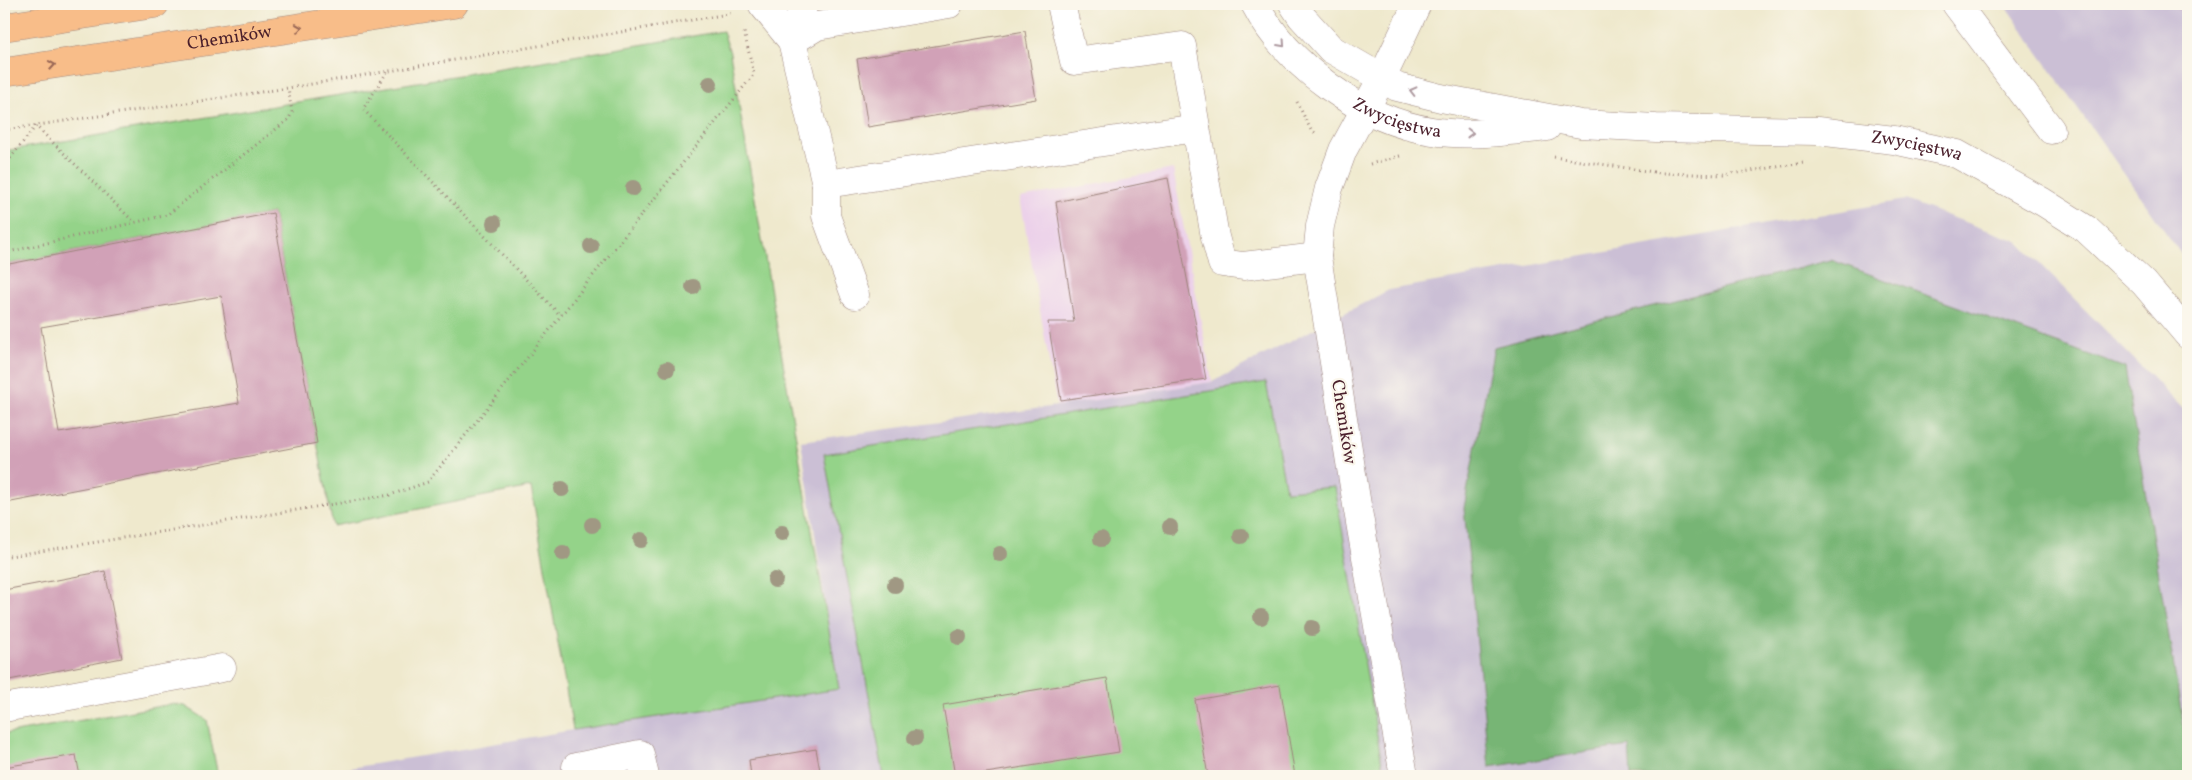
<svg xmlns="http://www.w3.org/2000/svg" width="2192" height="780" viewBox="0 0 2192 780" font-family="Vollkorn,serif">
	<style>
		.built { fill: #ecd1ea }
		.industrial { fill: #cbbfd5 }
		.green { fill: #94d389; stroke: #6f795a }
		.forest { fill: #77b575; stroke: #606a50 }
		.building { fill: #d1a1b7; fill-rule: evenodd }
		.lines { fill: none; stroke-linecap: round; stroke-linejoin: round }
		.minor-casing { stroke: #9c847c; stroke-width: 29 }
		.major-casing { stroke: #9c847c; stroke-width: 29 }
		.path { stroke: #9c847c; stroke-width: 3; stroke-dasharray: 1 4; stroke-linecap: butt }
		.minor { stroke: #fff; stroke-width: 28 }
		.major { stroke: #f8bd89; stroke-width: 28 }
		.tree { fill: #a09883 }
		.oneway { stroke: #986655 }
		.oneway2 { stroke: #ae9aa0 }
		.labels { text-anchor: middle; dominant-baseline: central; stroke-width: 4.5; stroke-linejoin: round; paint-order: stroke }
		.street-label { font-size: 18px; fill: #4a1f2b; stroke: #fbf7ec }
	</style>
	<rect width="100%" height="100%" fill="#fbf7ec"/>
	<filter id="ink" filterUnits="userSpaceOnUse"><feTurbulence type="fractalNoise" baseFrequency=".02" numOctaves="2"/><feDisplacementMap in="SourceGraphic" scale="10" xChannelSelector="R" yChannelSelector="G"/><feConvolveMatrix kernelMatrix="1 2 1 2 8 2 1 2 1" color-interpolation-filters="sRGB"/></filter>
	<filter id="wash" filterUnits="userSpaceOnUse"><feTurbulence type="fractalNoise" baseFrequency=".0096" numOctaves="4" result="noise"/><feDisplacementMap in="SourceGraphic" scale="20" xChannelSelector="R" yChannelSelector="G"/><feGaussianBlur stdDeviation="1.12" result="paint"/><feColorMatrix in="noise" values="0 0 0 0 0 0 0 0 0 0 0 0 0 0 0 0 0 1.4 0 .05"/><feComposite in="paint" operator="in"/></filter>
	<g filter="url(#wash)">
		<rect width="100%" height="100%" fill="#efe9cd"/>
		<polygon class="built" points="1173,169 1212,382 1057,406 1020,198"/>
		<g class="industrial">
			<polygon points="2004,4 2188,4 2188,264"/>
			<polygon points="1905,200 2017,241 2188,414 2188,776 304,776 573,730 838,689 801,441 1057,406 1212,382 1389,290"/>
		</g>
		<g class="green">
			<polygon points="723,31 730,53 839,689 573,730 531,487 333,526 273,213 4,265 4,151"/>
			<polygon points="1266,382 1286,491 1335,487 1384,776 884,776 824,454"/>
			<polygon points="172,704 185,706 207,720 218,776 4,776 4,734"/>
		</g>
		<polygon class="forest" points="1831,260 2125,368 2188,753 2188,776 1631,776 1629,746 1489,767 1464,508 1494,347"/>
		<g id="blocks">
			<g class="building">
				<polygon points="2175,4 2188,4 2179,10"/>
				<polygon points="1025,31 1036,99 868,127 857,59"/>
				<polygon points="1168,178 1206,379 1061,400 1048,322 1074,322 1056,202"/>
				<path d="M273,213L317,443L6,503L4,493V265ZM221,296L239,403L59,433L41,327Z"/>
				<polygon points="105,571 122,658 4,681 4,590"/>
				<polygon points="1107,678 1119,752 967,776 955,776 943,705"/>
				<polygon points="1280,685 1295,776 1208,776 1195,700"/>
				<polygon points="816,749 821,776 751,776 749,760"/>
				<polygon points="76,755 80,776 4,776 4,767"/>
			</g>
		</g>
	</g>
	<g filter="url(#ink)">
		<use href="#blocks" fill-opacity="0" stroke="#9c847c" stroke-width="1"/>
		<g class="lines">
			<g class="minor-casing">
				<g id="minor">
					<polyline points="762,4 792,41 826,184 826,216 855,295"/>
					<polyline points="1061,4 1074,61 1182,46 1215,237 1222,263 1243,266 1317,257"/>
					<path id="s1" d="M1255,4C1287,66 1363,121 1432,131C1470,137 1509,131 1547,127"/>
					<path id="s2" d="M1293,4L1301,16L1331,49L1397,87L1441,98L1581,124L1656,128L1817,131L1894,140L1957,154L2043,202L2086,229L2144,283L2188,335"/>
					<polyline points="1956,4 2051,130"/>
					<polyline points="792,41 817,26 949,4"/>
					<polyline points="792,41 804,4"/>
					<polyline points="826,184 1196,128"/>
					<polyline points="4,708 222,668"/>
					<polyline points="576,767 640,754 645,776"/>
					<polyline points="1404,776 1357,505 1317,257 1320,226 1329,188 1343,150 1382,78 1417,4"/>
				</g>
			</g>
			<g class="major-casing">
				<g id="major">
					<polyline points="4,27 155,4"/>
					<path id="s3" d="M4,72L454,4"/>
				</g>
			</g>
			<g class="path">
				<polyline points="1221,4 1225,11"/>
				<polyline points="387,72 363,109 560,315"/>
				<polyline points="1297,102 1311,130 1317,134"/>
				<polyline points="4,130 288,88 734,13"/>
				<polyline points="1554,157 1660,173 1723,175 1803,163"/>
				<polyline points="1370,164 1400,156"/>
				<polyline points="4,166 36,126 135,223"/>
				<polyline points="4,253 167,215 289,119 292,112 288,88"/>
				<polyline points="4,555 10,556 390,495 428,482 754,74 744,32"/>
			</g>
			<use href="#minor" class="minor"/>
			<use href="#major" class="major"/>
		</g>
		<g class="tree">
			<circle cx="710" cy="84" r="8"/>
			<circle cx="633" cy="188" r="8"/>
			<circle cx="494" cy="223" r="8"/>
			<circle cx="591" cy="246" r="8"/>
			<circle cx="693" cy="287" r="8"/>
			<circle cx="667" cy="369" r="8"/>
			<circle cx="562" cy="489" r="8"/>
			<circle cx="592" cy="525" r="8"/>
			<circle cx="1170" cy="527" r="8"/>
			<circle cx="782" cy="533" r="8"/>
			<circle cx="1241" cy="536" r="8"/>
			<circle cx="1101" cy="539" r="8"/>
			<circle cx="641" cy="540" r="8"/>
			<circle cx="563" cy="553" r="8"/>
			<circle cx="1000" cy="554" r="8"/>
			<circle cx="775" cy="580" r="8"/>
			<circle cx="895" cy="585" r="8"/>
			<circle cx="1261" cy="617" r="8"/>
			<circle cx="1312" cy="628" r="8"/>
			<circle cx="959" cy="637" r="8"/>
			<circle cx="915" cy="738" r="8"/>
		</g>
		<defs><path id="oneway-chevron" d="M-2-3.5L2.5 0L-2 3.5" fill="none" stroke-width="1.6" stroke-linecap="round" stroke-linejoin="round" transform="scale(1.25)"/></defs>
		<g class="oneway">
			<use href="#oneway-chevron" transform="translate(299 28) rotate(-8)"/>
			<use href="#oneway-chevron" transform="translate(52 65) rotate(-9)"/>
		</g>
		<g class="oneway2">
			<use href="#oneway-chevron" transform="translate(1282 44) rotate(48)"/>
			<use href="#oneway-chevron" transform="translate(1413 91) rotate(-166)"/>
			<use href="#oneway-chevron" transform="translate(1470 133) rotate(1)"/>
		</g>
	</g>
	<g class="labels">
		<g class="street-label">
			<text stroke="none"><textPath href="#s3" startOffset="228">Chemików</textPath></text>
			<text stroke="none"><textPath href="#s1" startOffset="188">Zwycięstwa</textPath></text>
			<text stroke="none"><textPath href="#s2" startOffset="660">Zwycięstwa</textPath></text>
			<text transform="translate(1343 422) rotate(81)">Chemików</text>
		</g>
	</g>
	<rect width="2192" height="780" fill="none" stroke="#fbf7ec" stroke-width="20"/>
</svg>
